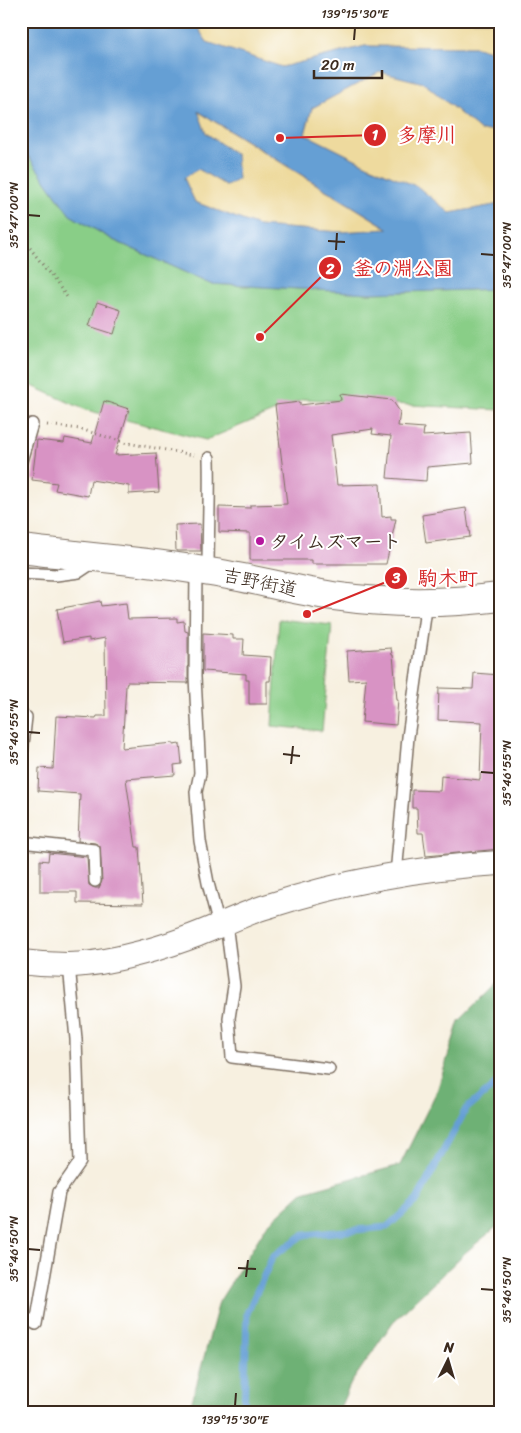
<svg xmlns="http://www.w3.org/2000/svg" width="521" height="1433" viewBox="0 0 521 1433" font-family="Sriracha,'Klee One',sans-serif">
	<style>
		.green { fill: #89ce87; stroke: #627c52 }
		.forest { fill: #6eb174; stroke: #546e49 }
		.sand { fill: #eeda9e; stroke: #94825e }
		.water { fill: #659fd4; stroke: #506479; fill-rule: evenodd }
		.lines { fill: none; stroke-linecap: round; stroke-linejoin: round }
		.stream { stroke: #659fd4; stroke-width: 7 }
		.building { fill: #d893c4 }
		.lane-casing { stroke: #7d6f62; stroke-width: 14 }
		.street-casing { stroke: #7d6f62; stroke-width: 26 }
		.highway-casing { stroke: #7d6f62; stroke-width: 30 }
		.path { stroke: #7d6f62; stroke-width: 3; stroke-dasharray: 1 4; stroke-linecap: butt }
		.lane { stroke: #fff; stroke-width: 11 }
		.street { stroke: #fff; stroke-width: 24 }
		.highway { stroke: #fff; stroke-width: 28 }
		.ticks { fill: none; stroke: #3b2a1e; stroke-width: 2 }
		.poi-dot { fill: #b5179e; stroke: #fff; stroke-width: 2 }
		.labels { text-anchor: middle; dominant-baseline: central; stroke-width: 4; stroke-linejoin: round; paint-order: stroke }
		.poi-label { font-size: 19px; font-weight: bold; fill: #3b2a1e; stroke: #fff; text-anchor: start }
		.street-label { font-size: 19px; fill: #3b2a1e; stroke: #fff }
		.leader { fill: none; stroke: #d62828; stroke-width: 2 }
		.callout-dot { fill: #d62828; stroke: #fff; stroke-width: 2 }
		.mark-label { font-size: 15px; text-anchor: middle; font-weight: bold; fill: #fff }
		.callout-label { font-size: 20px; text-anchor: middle; font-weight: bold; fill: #d62828; stroke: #fff; stroke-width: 4; stroke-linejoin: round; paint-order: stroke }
		.neatline { fill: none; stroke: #3b2a1e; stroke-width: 2 }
		.ticks-label { font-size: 12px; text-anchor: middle; fill: #3b2a1e }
	</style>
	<rect width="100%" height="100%" fill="#fff"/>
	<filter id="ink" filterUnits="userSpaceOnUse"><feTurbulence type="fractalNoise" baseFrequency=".02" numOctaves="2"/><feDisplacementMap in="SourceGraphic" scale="10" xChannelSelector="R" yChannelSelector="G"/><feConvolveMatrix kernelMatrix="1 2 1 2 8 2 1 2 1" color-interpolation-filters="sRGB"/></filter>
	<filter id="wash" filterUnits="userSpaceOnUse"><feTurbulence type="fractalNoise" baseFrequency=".0096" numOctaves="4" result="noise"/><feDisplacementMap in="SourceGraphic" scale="20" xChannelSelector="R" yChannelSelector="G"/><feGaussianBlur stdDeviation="1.12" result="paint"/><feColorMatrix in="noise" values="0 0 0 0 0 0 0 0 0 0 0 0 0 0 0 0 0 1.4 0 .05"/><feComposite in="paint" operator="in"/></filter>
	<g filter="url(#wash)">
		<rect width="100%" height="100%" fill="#f7f0e0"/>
		<g class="green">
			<polygon points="21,146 70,215 113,240 211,284 370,293 500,289 500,410 304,399 206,440 86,410 21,381"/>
			<polygon points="279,619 332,625 322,731 272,726"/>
		</g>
		<polygon class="forest" points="500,980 500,1224 466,1252 393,1322 351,1383 338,1412 189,1412 219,1302 267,1225 303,1192 400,1165 437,1091 459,1021"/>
		<g class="sand">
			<polygon points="193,21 500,21 500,54 477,47 365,46 282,67 207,42"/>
			<polygon points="380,72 424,83 481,131 500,130 500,204 450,213 418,187 369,166 305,134 312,108"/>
			<polygon points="197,111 389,229 341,232 258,226 195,202 184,178 198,169 227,186 236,155 206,133"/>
		</g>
		<path class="water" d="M21,21H193L207,42L282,67L365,46L477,47L500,54V130L481,131L424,83L380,72L312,108L305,134L369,166L418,187L450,213L500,204V289L370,293L211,284L113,240L70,215L21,146ZM198,111L388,228V229L341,232L258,226L195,202L184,178L198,169L227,186L238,179L236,155L206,133Z"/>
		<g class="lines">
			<polyline class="stream" points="244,1412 247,1313 273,1256 303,1235 387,1227 417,1200 466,1109 500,1081"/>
		</g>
		<g id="blocks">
			<g class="building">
				<polygon points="97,302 121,310 114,334 89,326"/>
				<polygon points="340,394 392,400 400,412 398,426 424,428 423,436 471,433 473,463 427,467 426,481 387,478 391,436 372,434 373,429 331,435 337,485 380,484 382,517 391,516 391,519 396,519 386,564 312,564 312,560 250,560 250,533 219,532 219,507 250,508 250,505 287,504 275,405 300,402 300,405 341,400"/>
				<polygon points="104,401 129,409 115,455 156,453 159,492 129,494 129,486 91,480 88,496 55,490 57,483 32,480 37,440 64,443 65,438 92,443"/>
				<polygon points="466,508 470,537 426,543 422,515"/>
				<polygon points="200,524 201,551 176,551 175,525"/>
				<polygon points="100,601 101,606 126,603 128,619 177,618 177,622 184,621 185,631 188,632 188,683 127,682 126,686 122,748 173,743 173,745 180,744 182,764 174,765 175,775 126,779 136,847 139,847 143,904 77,903 77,892 40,892 40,860 48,861 49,853 87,857 89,885 95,888 99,888 102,881 100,846 95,843 78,841 80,794 38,791 39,768 53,769 56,716 96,718 97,716 106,716 105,638 89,641 89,638 63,642 57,609"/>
				<polygon points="203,633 233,635 233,639 244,639 243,655 271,657 270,681 267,681 267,704 249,704 249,680 246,680 246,674 203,671"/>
				<polygon points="391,648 392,655 393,655 397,700 398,700 396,725 362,722 366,679 349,680 347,651"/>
				<polygon points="474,673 500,675 500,849 426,856 423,833 418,833 417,808 412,808 412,790 440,791 441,776 480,780 482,722 438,720 439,688 473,689"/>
			</g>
		</g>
	</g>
	<g filter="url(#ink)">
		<use href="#blocks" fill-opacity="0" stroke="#7d6f62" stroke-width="1"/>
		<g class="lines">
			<g class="lane-casing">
				<g id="lane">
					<polyline points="21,461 32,424"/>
					<polyline points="196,570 195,677 200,773 196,792 200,841 208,883 219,926"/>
					<path d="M208,571C208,533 210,496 209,458"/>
					<polyline points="21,573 56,575 79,572 94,562"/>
					<polyline points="21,716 26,717 21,762"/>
					<polyline points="21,842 94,850 95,881"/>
					<polyline points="396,875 408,737 427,602"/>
					<polyline points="226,923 234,986 229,1018 232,1057 329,1069"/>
					<polyline points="21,1316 36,1324 59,1192 80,1162 76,1039 69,965"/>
				</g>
			</g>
			<g class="street-casing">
				<path id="street" d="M21,962C36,964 51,965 67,965C101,965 152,951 185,939C211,930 236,917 262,908C339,883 419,867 500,863"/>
			</g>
			<g class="highway-casing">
				<path id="highway" d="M21,549C84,557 148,561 210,572C251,578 292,590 333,596C388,604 444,604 500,597"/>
			</g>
			<g class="path">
				<polyline points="21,236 67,297"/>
				<polyline points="47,425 80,429 127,443 194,455"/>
			</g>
			<use href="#lane" class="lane"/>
			<use href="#street" class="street"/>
			<use href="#highway" class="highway"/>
		</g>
	</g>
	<path class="ticks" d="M354,40L355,28M28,215L40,216M328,241L345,242M336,250L337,233M481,254L494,255M28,732L40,733M283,754L300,756M291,764L293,746M481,772L494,773M28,1249L40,1250M238,1268L256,1269M246,1277L248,1260M481,1289L494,1290M235,1406L236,1393"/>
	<circle class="poi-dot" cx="260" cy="541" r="5"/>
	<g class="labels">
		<g class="poi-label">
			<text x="270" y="541">タイムズマート</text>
		</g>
		<g class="street-label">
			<text transform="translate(260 582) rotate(12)">吉野街道</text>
		</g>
	</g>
	<path class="leader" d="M280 138L375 135M260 337L330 268M307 614L396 578"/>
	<g class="callout-dot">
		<circle cx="280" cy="138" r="5"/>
		<circle cx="260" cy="337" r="5"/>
		<circle cx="307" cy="614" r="5"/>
		<circle cx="375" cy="135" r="12"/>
		<circle cx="330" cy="268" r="12"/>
		<circle cx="396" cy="578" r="12"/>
	</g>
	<g class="mark-label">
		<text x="375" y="140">1</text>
		<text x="330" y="274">2</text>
		<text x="396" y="583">3</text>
	</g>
	<g class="callout-label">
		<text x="427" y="142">多摩川</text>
		<text x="403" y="275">釜の淵公園</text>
		<text x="448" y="585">駒木町</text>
	</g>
	<rect width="521" height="1433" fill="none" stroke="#fff" stroke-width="55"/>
	<g transform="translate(448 1360) rotate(5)" stroke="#ffffff" stroke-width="4" paint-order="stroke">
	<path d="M0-4L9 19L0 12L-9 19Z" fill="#3b2a1e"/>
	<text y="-8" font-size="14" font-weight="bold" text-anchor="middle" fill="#3b2a1e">N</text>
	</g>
	<path d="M314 70v8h68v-8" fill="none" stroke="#3b2a1e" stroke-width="2.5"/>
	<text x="321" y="70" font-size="15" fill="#3b2a1e" stroke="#ffffff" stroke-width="4" paint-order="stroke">20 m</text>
	<rect x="28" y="28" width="466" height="1378" class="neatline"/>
	<g class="ticks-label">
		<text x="355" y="18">139°15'30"E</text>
		<text transform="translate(14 215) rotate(-90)" y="4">35°47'00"N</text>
		<text transform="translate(507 255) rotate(-90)" y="4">35°47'00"N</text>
		<text transform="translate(14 732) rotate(-90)" y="4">35°46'55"N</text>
		<text transform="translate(507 773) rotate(-90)" y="4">35°46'55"N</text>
		<text transform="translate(14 1249) rotate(-90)" y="4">35°46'50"N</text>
		<text transform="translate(507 1290) rotate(-90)" y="4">35°46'50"N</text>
		<text x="235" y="1424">139°15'30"E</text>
	</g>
</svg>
